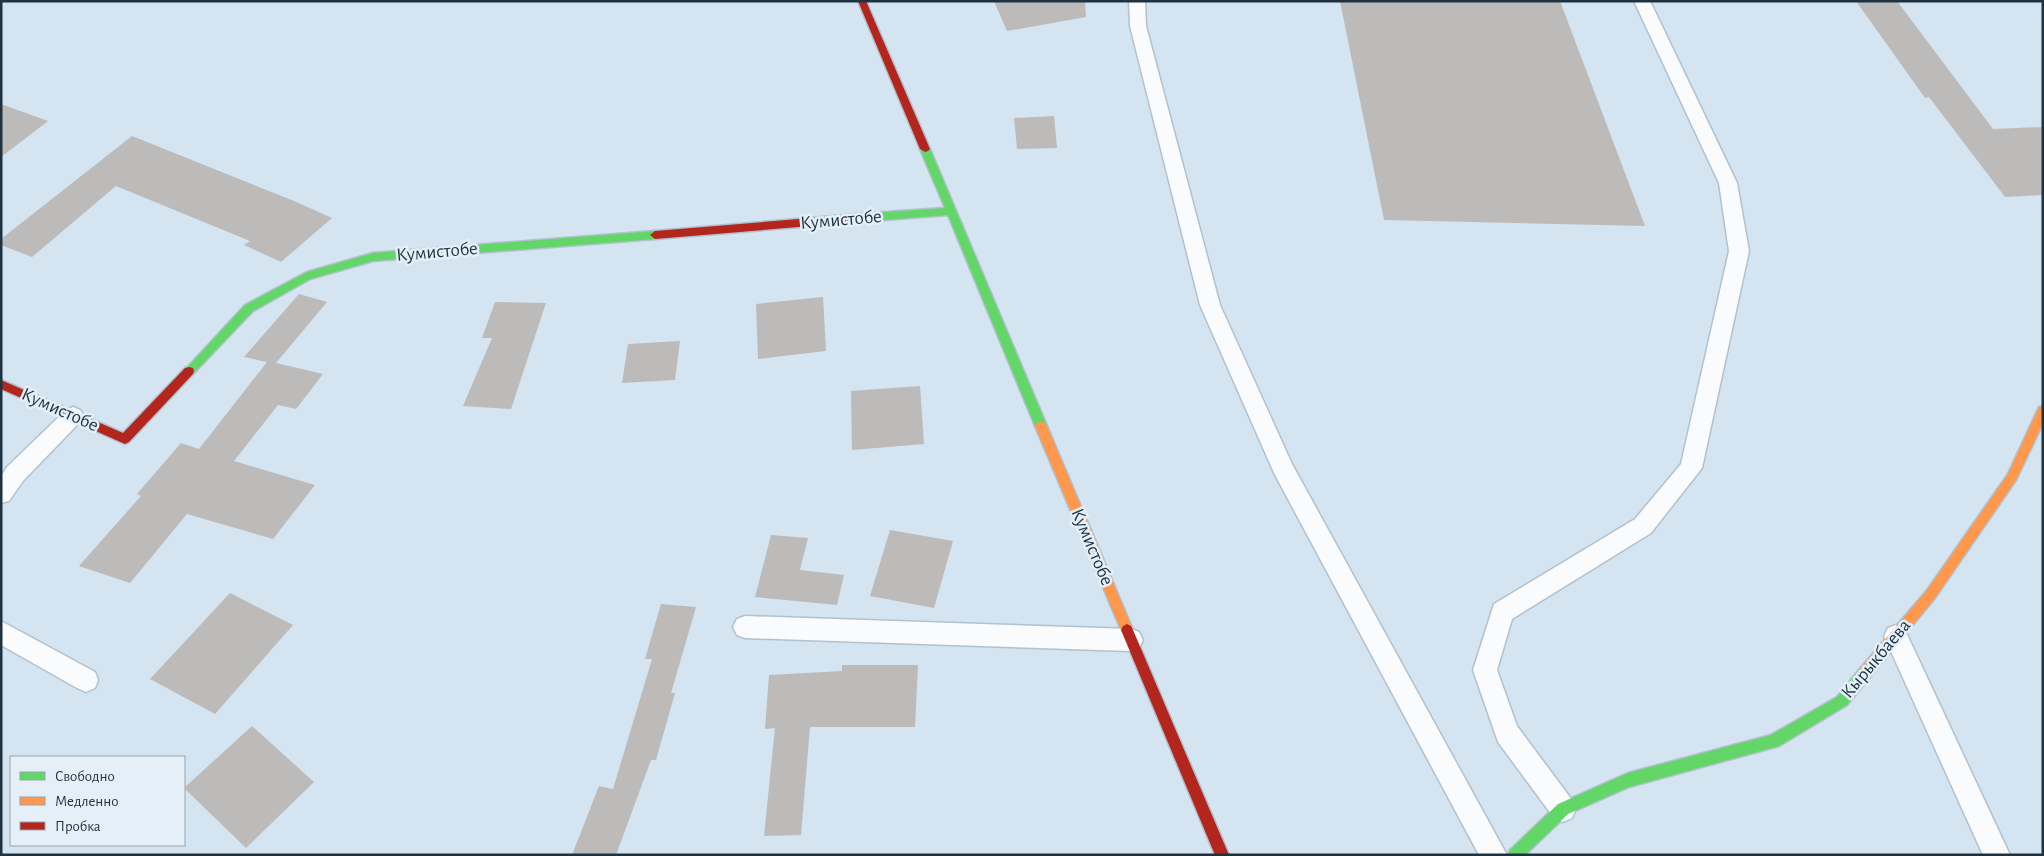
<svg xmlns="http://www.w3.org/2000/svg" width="2044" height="856" viewBox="0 0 2044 856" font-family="'Alegreya Sans',sans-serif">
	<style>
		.building { fill: #bcbbb9 }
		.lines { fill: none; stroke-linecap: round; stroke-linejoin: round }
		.lane-casing { stroke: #b1c1ce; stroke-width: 3 }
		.fast-casing { stroke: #b1c1ce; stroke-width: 3 }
		.slow-casing { stroke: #b1c1ce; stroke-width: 3 }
		.jam-casing { stroke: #b1c1ce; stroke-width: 3 }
		.lane { fill: #f9fbfd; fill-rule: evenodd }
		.fast { fill: #63d668; fill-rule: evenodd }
		.slow { fill: #ff974d; fill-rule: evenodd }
		.jam { fill: #b3261e; fill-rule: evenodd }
		.labels { text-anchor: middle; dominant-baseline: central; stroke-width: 5; stroke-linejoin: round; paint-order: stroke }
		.street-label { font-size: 19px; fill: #1e3242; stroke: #e5eff8 }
	</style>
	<rect width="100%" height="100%" fill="#d4e4f0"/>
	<g class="building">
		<polygon points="994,1 1085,1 1086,17 1007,31"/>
		<polygon points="1340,1 1560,1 1645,226 1384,220"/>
		<polygon points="1856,1 1897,1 1993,129 2043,127 2043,195 2005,197 1929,97 1925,98"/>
		<polygon points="1,104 48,121 1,157"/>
		<polygon points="1054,116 1057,148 1017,149 1014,118"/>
		<polygon points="132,136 294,201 332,218 281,262 244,245 250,241 116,186 32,257 1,245 1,239"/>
		<polygon points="299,294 327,302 276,363 323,374 296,409 278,405 234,461 315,485 273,539 187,514 130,583 79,566 141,496 137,494 181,443 199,449 267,362 244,357"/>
		<polygon points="823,297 826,351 758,359 756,304"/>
		<polygon points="495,302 546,303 511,409 463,406 492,338 482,338"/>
		<polygon points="680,341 675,380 622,383 628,344"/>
		<polygon points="920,386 924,444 852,450 851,391"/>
		<polygon points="890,530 953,541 934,608 870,596"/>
		<polygon points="771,535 808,538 800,570 844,575 837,605 755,597"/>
		<polygon points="230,593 293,625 215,714 150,679"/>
		<polygon points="661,604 696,607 671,693 675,693 656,760 651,760 616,855 572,855 599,786 613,789 652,659 645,659"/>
		<polygon points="842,665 918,665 915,727 810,727 801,835 764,836 775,728 765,729 769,675 842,671"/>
		<polygon points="252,726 314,782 246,848 184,788"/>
	</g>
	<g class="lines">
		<g class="lane-casing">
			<g id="lane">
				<polygon points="1129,1 1145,1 1146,26 1220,305 1292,464 1507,855 1479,855 1275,475 1200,305 1130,26"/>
				<polygon points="1634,1 1650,1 1737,183 1749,251 1702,468 1651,533 1512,619 1497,670 1517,726 1572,800 1576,809 1572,818 1563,822 1554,818 1498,742 1473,670 1494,604 1635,519 1681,464 1729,251 1719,183"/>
				<polygon points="73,407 80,410 84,416 80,422 23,481 9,501 1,503 1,476 7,467 66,410"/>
				<polygon points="745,616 1131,629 1139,632 1143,640 1139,648 1131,651 745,638 737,635 733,627 737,619"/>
				<polygon points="1,621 95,672 98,680 95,688 86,692 77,688 1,645"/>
				<polygon points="1896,625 1904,628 2010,855 1983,855 1884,636 1888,628"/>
			</g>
		</g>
		<g class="fast-casing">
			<g id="fast">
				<polygon points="925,146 930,149 1047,426 1045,429 1037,429 1035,426 948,215 871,221 866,217 871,213 945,208 920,149"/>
				<polygon points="655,231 660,235 655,239 373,261 310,279 253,311 193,374 185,374 184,371 245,305 307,272 373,253"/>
				<polygon points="1864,668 1869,670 1870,674 1869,678 1847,705 1779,746 1629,787 1568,814 1525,855 1508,855 1510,850 1558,804 1628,773 1771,735 1837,697 1859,670"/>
			</g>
		</g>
		<g class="slow-casing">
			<g id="slow">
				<polygon points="2043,406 2043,423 2016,480 1935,598 1869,678 1864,680 1859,678 1858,674 1859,670 1927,590 2008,474 2039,407"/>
				<polygon points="1041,421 1045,423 1047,426 1133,630 1131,634 1127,636 1123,634 1121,630 1035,426 1037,423"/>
			</g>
		</g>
		<g class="jam-casing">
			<g id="jam">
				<polygon points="858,1 866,1 930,149 928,151 925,152 920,149"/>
				<polygon points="871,213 876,217 871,221 655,239 650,235 655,231"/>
				<polygon points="189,367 193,368 194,371 193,374 129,442 125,444 1,389 1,380 123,433 185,368"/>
				<polygon points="1127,624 1131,626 1133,630 1229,855 1215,855 1121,630 1123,626"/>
			</g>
		</g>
		<use href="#lane" class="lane"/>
		<use href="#fast" class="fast"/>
		<use href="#slow" class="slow"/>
		<use href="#jam" class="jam"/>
	</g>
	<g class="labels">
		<g class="street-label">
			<text transform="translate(841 220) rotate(-5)">Кумистобе</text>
			<text transform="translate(437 252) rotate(-5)">Кумистобе</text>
			<text transform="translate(60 410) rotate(24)">Кумистобе</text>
			<text transform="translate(1092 547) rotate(67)">Кумистобе</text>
			<text transform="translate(1876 659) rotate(-50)">Кырыкбаева</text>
		</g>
	</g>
	<rect width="2044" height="856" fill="none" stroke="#1e3242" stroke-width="5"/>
	<rect x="10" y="756" width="175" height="90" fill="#e5eff8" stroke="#95a3af"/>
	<rect x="20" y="772" width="25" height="8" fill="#63d668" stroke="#95a3af"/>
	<text x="55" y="781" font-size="15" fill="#1e3242">Свободно</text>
	<rect x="20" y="797" width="25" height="8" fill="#ff974d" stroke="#95a3af"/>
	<text x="55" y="806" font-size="15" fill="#1e3242">Медленно</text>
	<rect x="20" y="822" width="25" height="8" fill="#b3261e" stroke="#95a3af"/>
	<text x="55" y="831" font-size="15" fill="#1e3242">Пробка</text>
</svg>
